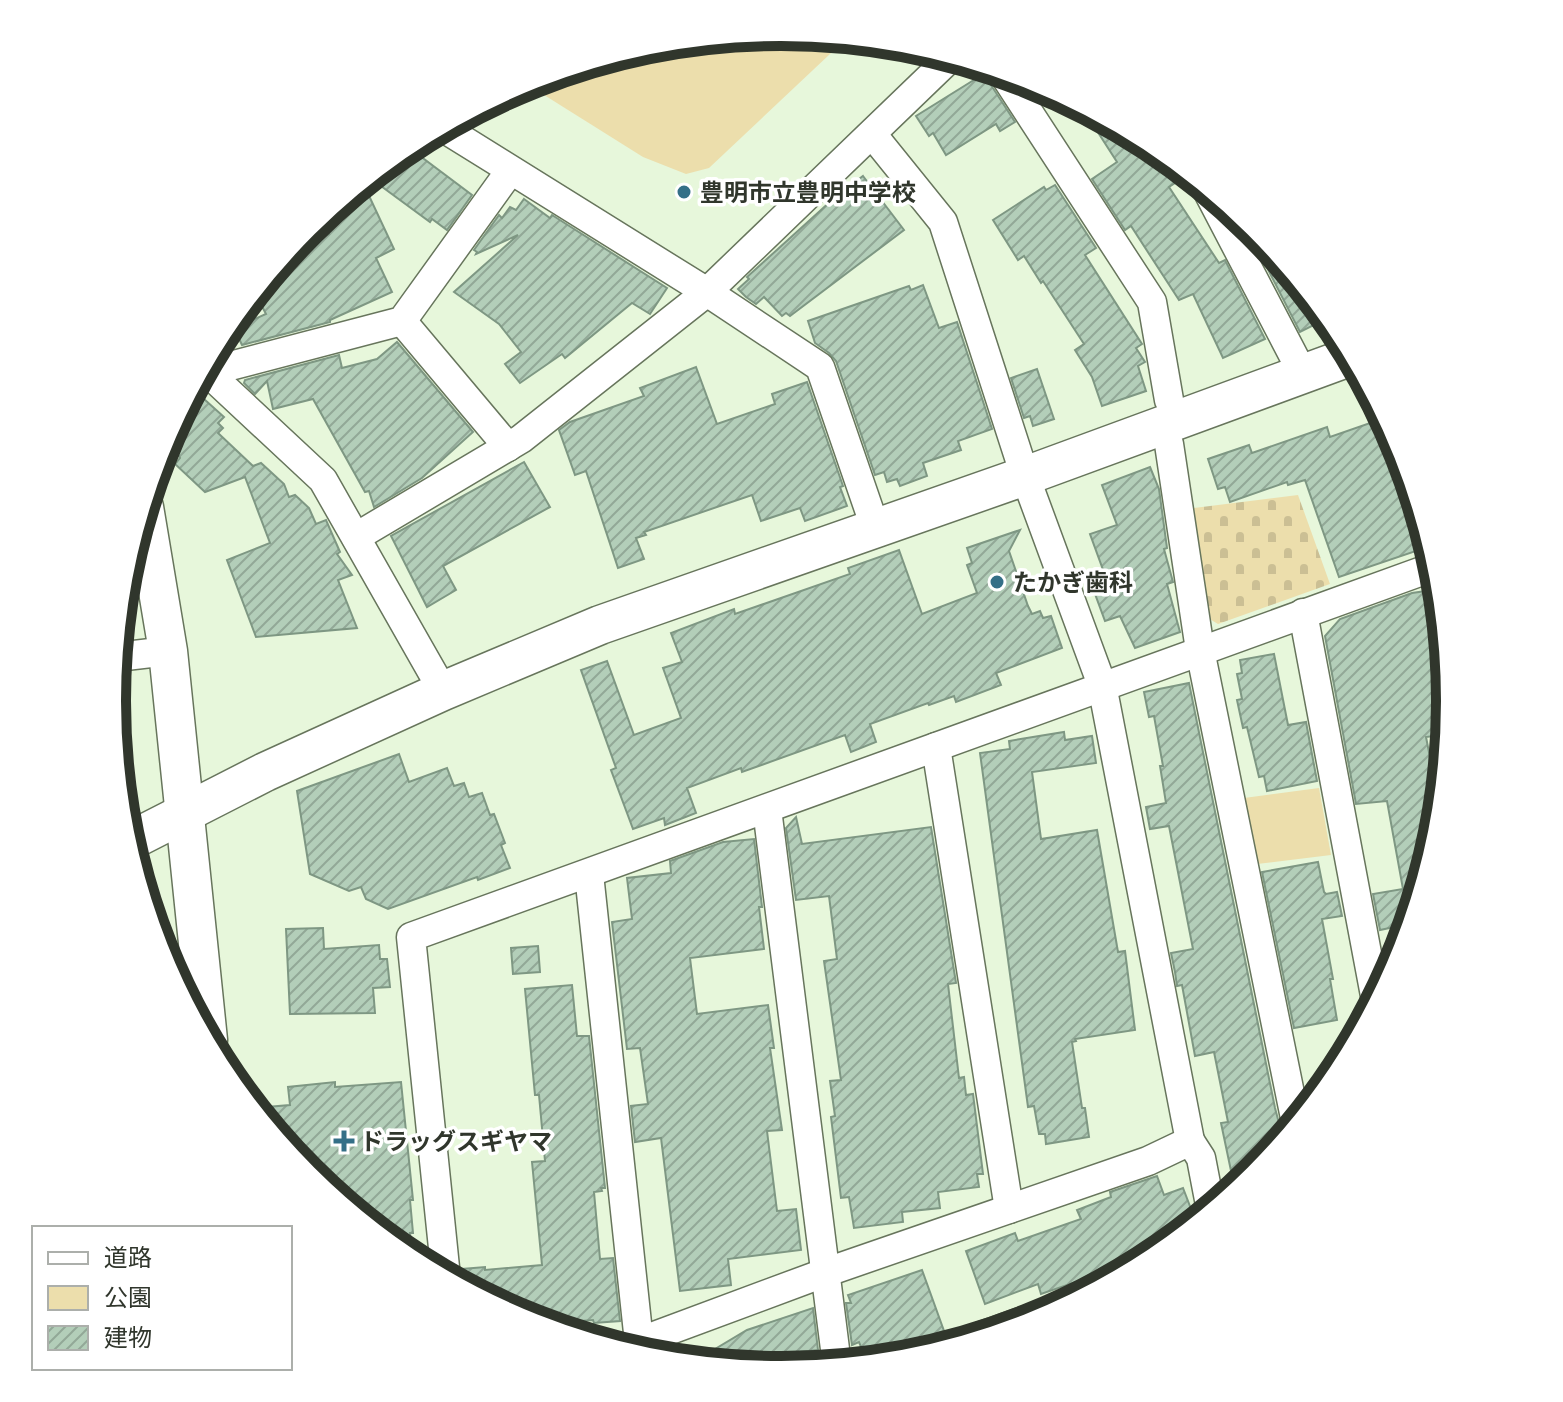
<svg xmlns="http://www.w3.org/2000/svg" width="1563" height="1402" viewBox="0 0 1563 1402" font-family="'Archivo Narrow','Noto Sans JP',sans-serif">
	<style>
		.green { fill: #ecdeac }
		.cemetery { fill: url(#cemetery-stones) }
		.building { fill: url(#building-hatch); stroke: #7e9783; stroke-width: 2 }
		.lines { fill: none; stroke-linecap: round; stroke-linejoin: round }
		.street-casing { stroke: #67755c; stroke-width: 31 }
		.secondary-casing { stroke: #67755c; stroke-width: 41 }
		.street { stroke: #fff; stroke-width: 28 }
		.secondary { stroke: #fff; stroke-width: 38 }
		.poi-dot { fill: #346f87; stroke: #fff; stroke-width: 3 }
		.labels { text-anchor: middle; dominant-baseline: central; stroke-width: 7; stroke-linejoin: round; paint-order: stroke }
		.poi-label { font-size: 24px; font-weight: bold; fill: #30362c; stroke: #fff; text-anchor: start }
		.rim { fill: none; stroke: #30362c; stroke-width: 10 }
	</style>
	<defs>
		<pattern id="cemetery-stones" width="16" height="16" patternUnits="userSpaceOnUse" patternTransform="scale(2)"><rect width="16" height="16" fill="#ecdeac"/><path d="M2 7V4a2 2 0 0 1 4 0v3zM10 15v-3a2 2 0 0 1 4 0v3z" fill="#cbbf94"/></pattern>
		<pattern id="building-hatch" width="6" height="6" patternUnits="userSpaceOnUse" patternTransform="scale(2)"><rect width="6" height="6" fill="#b3ceb9"/><path d="M-1 1l2-2M0 6l6-6M5 7l2-2" fill="none" stroke="#92a897"/></pattern>
	</defs>
	<rect width="100%" height="100%" fill="#e7f7db"/>
	<g class="green">
		<polygon points="782,32 847,38 709,168 686,174 643,157 525,83 651,45"/>
		<polygon points="1319,788 1331,855 1257,864 1244,798"/>
	</g>
	<polygon class="cemetery" points="1298,495 1330,584 1218,624 1208,618 1194,508"/>
	<g class="building">
		<polygon points="982,66 987,68 989,82 1015,122 1000,131 996,124 946,155 933,133 929,136 916,116 977,78 973,72"/>
		<polygon points="1028,80 1038,83 1058,94 1043,103"/>
		<polygon points="1081,106 1135,135 1156,168 1171,159 1189,174 1169,187 1219,263 1225,260 1265,339 1223,358 1193,294 1179,300 1131,226 1125,230 1092,179 1117,162"/>
		<polygon points="403,150 413,158 416,153 472,195 447,230 432,219 430,222 370,178"/>
		<polygon points="863,176 904,230 790,316 786,313 782,316 764,297 756,304 746,297 738,289 749,279 747,277 832,200"/>
		<polygon points="363,183 394,249 376,258 392,292 330,320 330,322 242,345 234,328 266,314 255,293 289,252 329,234 319,219"/>
		<polygon points="1055,185 1096,248 1085,255 1142,344 1136,348 1145,362 1138,366 1146,391 1102,406 1092,377 1075,350 1084,344 1043,281 1041,283 1024,256 1018,260 993,220 1044,187 1046,190"/>
		<polygon points="524,199 550,218 552,215 667,288 650,314 632,303 565,358 562,354 520,383 505,364 521,352 499,324 454,292 518,235 476,254 477,252 474,250 499,215 502,218 510,207 516,210"/>
		<polygon points="1266,242 1314,301 1328,318 1300,332 1256,246"/>
		<polygon points="923,285 939,328 957,322 992,429 958,441 961,450 923,463 927,476 900,486 897,479 887,482 884,472 875,475 836,361 829,353 815,343 808,321 909,286 911,290"/>
		<polygon points="397,342 473,432 422,478 374,507 369,491 365,492 313,399 273,409 267,381 255,394 244,383 245,380 339,355 342,368 377,359"/>
		<polygon points="696,367 717,424 775,404 772,394 807,382 843,486 840,487 847,506 805,521 800,508 761,521 752,495 644,532 646,535 636,538 644,559 618,568 586,471 575,475 559,430 570,422 644,396 640,388"/>
		<polygon points="1037,369 1054,419 1033,426 1030,416 1024,418 1011,378"/>
		<polygon points="204,399 224,417 218,423 223,428 218,433 253,466 261,463 284,484 289,497 295,495 309,508 316,524 326,520 340,552 337,554 352,575 338,580 357,628 256,637 227,560 270,543 245,477 205,492 175,464 180,458 173,446 182,436 173,427 186,403 194,410"/>
		<polygon points="1373,422 1383,452 1399,447 1428,538 1419,541 1422,549 1339,577 1305,480 1288,485 1287,482 1230,502 1225,487 1218,489 1208,459 1249,445 1252,453 1327,427 1330,437"/>
		<polygon points="524,462 550,507 443,566 456,590 427,607 391,536"/>
		<polygon points="1150,467 1159,489 1167,548 1164,549 1173,582 1167,584 1180,632 1135,648 1120,616 1105,621 1091,583 1106,578 1090,534 1117,525 1102,485"/>
		<polygon points="1020,530 1009,551 1028,606 1032,614 1040,611 1043,618 1051,616 1062,648 996,673 1001,685 956,702 954,696 929,705 928,703 870,724 876,742 851,752 845,735 742,772 741,768 687,788 696,813 665,825 664,818 633,829 611,770 616,768 581,670 607,661 634,735 681,718 663,668 682,662 671,633 734,609 735,614 850,574 848,568 899,550 922,614 977,593 967,565 972,563 967,548"/>
		<polygon points="1440,589 1450,702 1447,734 1426,737 1440,808 1438,832 1409,924 1380,930 1373,894 1403,889 1387,801 1356,804 1325,636 1340,619 1412,593"/>
		<polygon points="1274,654 1288,725 1306,722 1317,781 1267,791 1264,776 1259,777 1247,727 1243,728 1237,700 1242,699 1237,674 1242,673 1240,660"/>
		<polygon points="1189,683 1275,1108 1280,1127 1286,1136 1254,1174 1235,1190 1221,1123 1228,1122 1214,1052 1195,1056 1182,985 1177,986 1175,972 1171,953 1193,949 1169,826 1150,829 1146,807 1166,803 1160,766 1163,766 1154,716 1149,717 1144,692"/>
		<polygon points="1064,732 1065,740 1092,736 1096,763 1032,772 1041,839 1097,830 1118,952 1125,951 1135,1030 1075,1039 1076,1041 1072,1042 1082,1108 1085,1108 1089,1137 1046,1144 1045,1134 1039,1134 1034,1106 1028,1107 980,753 1010,749 1009,741"/>
		<polygon points="399,754 409,782 447,768 454,786 464,783 469,797 482,793 490,815 494,814 505,843 501,845 510,868 478,880 477,877 388,909 366,899 361,887 349,891 310,874 297,791"/>
		<polygon points="796,817 802,844 931,827 956,983 948,984 959,1078 964,1077 966,1095 973,1094 983,1174 977,1174 979,1187 938,1192 940,1208 902,1212 903,1222 854,1228 849,1197 841,1198 831,1117 835,1116 830,1081 841,1080 824,961 837,959 829,896 796,900 786,828"/>
		<polygon points="754,839 762,907 759,907 764,949 690,958 697,1014 768,1005 774,1048 770,1048 782,1130 767,1131 777,1211 796,1209 801,1250 728,1259 731,1285 680,1291 661,1138 635,1142 631,1106 648,1104 640,1048 627,1049 612,922 632,919 627,878 671,873 670,861 723,842"/>
		<polygon points="1318,862 1324,892 1326,894 1337,892 1342,916 1322,919 1333,979 1330,979 1337,1020 1294,1028 1262,872"/>
		<polygon points="323,928 324,949 379,945 380,959 387,959 390,987 373,988 375,1013 290,1014 286,929"/>
		<polygon points="538,946 540,972 513,974 511,948"/>
		<polygon points="572,985 577,1036 589,1036 605,1188 601,1188 602,1191 594,1192 600,1259 613,1258 620,1321 594,1323 593,1320 542,1324 525,1319 461,1285 462,1269 485,1267 485,1270 542,1265 532,1162 545,1161 539,1095 535,1095 525,989"/>
		<polygon points="335,1082 335,1087 401,1082 413,1200 410,1200 413,1233 410,1233 413,1259 308,1174 254,1108 290,1105 288,1087"/>
		<polygon points="1157,1176 1164,1195 1183,1188 1196,1222 1155,1255 1041,1294 1038,1284 985,1304 966,1251 1015,1233 1018,1241 1081,1219 1077,1210 1111,1197 1110,1192"/>
		<polygon points="922,1270 944,1331 866,1359 859,1342 852,1345 846,1303 851,1303 848,1295"/>
		<polygon points="813,1308 818,1350 788,1353 794,1369 781,1370 695,1361 747,1330"/>
	</g>
	<g class="lines">
		<g class="street-casing">
			<g id="street">
				<polyline points="1003,73 1152,302 1169,400"/>
				<polyline points="442,127 707,292 820,367 875,527"/>
				<polyline points="1206,188 1303,374"/>
				<polyline points="402,321 508,447"/>
				<polyline points="204,369 323,480 443,691"/>
				<polyline points="207,372 402,321 510,171"/>
				<polyline points="1169,444 1200,650 1296,1123"/>
				<polyline points="356,537 521,439 707,292 951,57"/>
				<polyline points="1303,613 1376,1001"/>
				<polyline points="117,657 168,651"/>
				<polyline points="936,747 1009,1209"/>
				<polyline points="767,809 837,1365"/>
				<polyline points="589,874 639,1342"/>
				<polyline points="1190,1141 1201,1158 1211,1210"/>
				<polyline points="446,1277 411,937 1436,566"/>
				<polyline points="981,1336 1055,1310"/>
				<polyline points="622,1348 824,1273 1148,1161 1190,1141 1102,685 1025,476 943,222 872,134"/>
			</g>
		</g>
		<g class="secondary-casing">
			<g id="secondary">
				<polyline points="144,507 168,651 208,1040"/>
				<polyline points="128,842 265,772 443,691 600,625 1025,476 1352,356"/>
			</g>
		</g>
		<use href="#street" class="street"/>
		<use href="#secondary" class="secondary"/>
	</g>
	<g class="poi-dot">
		<circle cx="684" cy="192" r="8"/>
		<circle cx="997" cy="582" r="8"/>
		<path d="M340 1129h8v8h8v8h-8v8h-8v-8h-8v-8h8z"/>
	</g>
	<g class="labels">
		<g class="poi-label">
			<text x="700" y="192">豊明市立豊明中学校</text>
			<text x="1013" y="582">たかぎ歯科</text>
			<text x="360" y="1141">ドラッグスギヤマ</text>
		</g>
	</g>
	<path d="M0 0H1563V1402H0ZM126 701a655 655 0 1 1 1310 0a655 655 0 1 1-1310 0Z" fill="#fff" fill-rule="evenodd"/>
	<path class="rim" d="M126 701a655 655 0 1 1 1310 0a655 655 0 1 1-1310 0Z"/>
	<rect x="32" y="1226" width="260" height="144" fill="#ffffff" stroke="#acafab" stroke-width="2"/>
	<rect x="48" y="1252" width="40" height="12" fill="#ffffff" stroke="#acafab" stroke-width="2"/>
	<text x="104" y="1266" font-size="24" fill="#30362c">道路</text>
	<rect x="48" y="1286" width="40" height="24" fill="#ecdeac" stroke="#acafab" stroke-width="2"/>
	<text x="104" y="1306" font-size="24" fill="#30362c">公園</text>
	<rect x="48" y="1326" width="40" height="24" fill="url(#building-hatch)" stroke="#acafab" stroke-width="2"/>
	<text x="104" y="1346" font-size="24" fill="#30362c">建物</text>
</svg>
